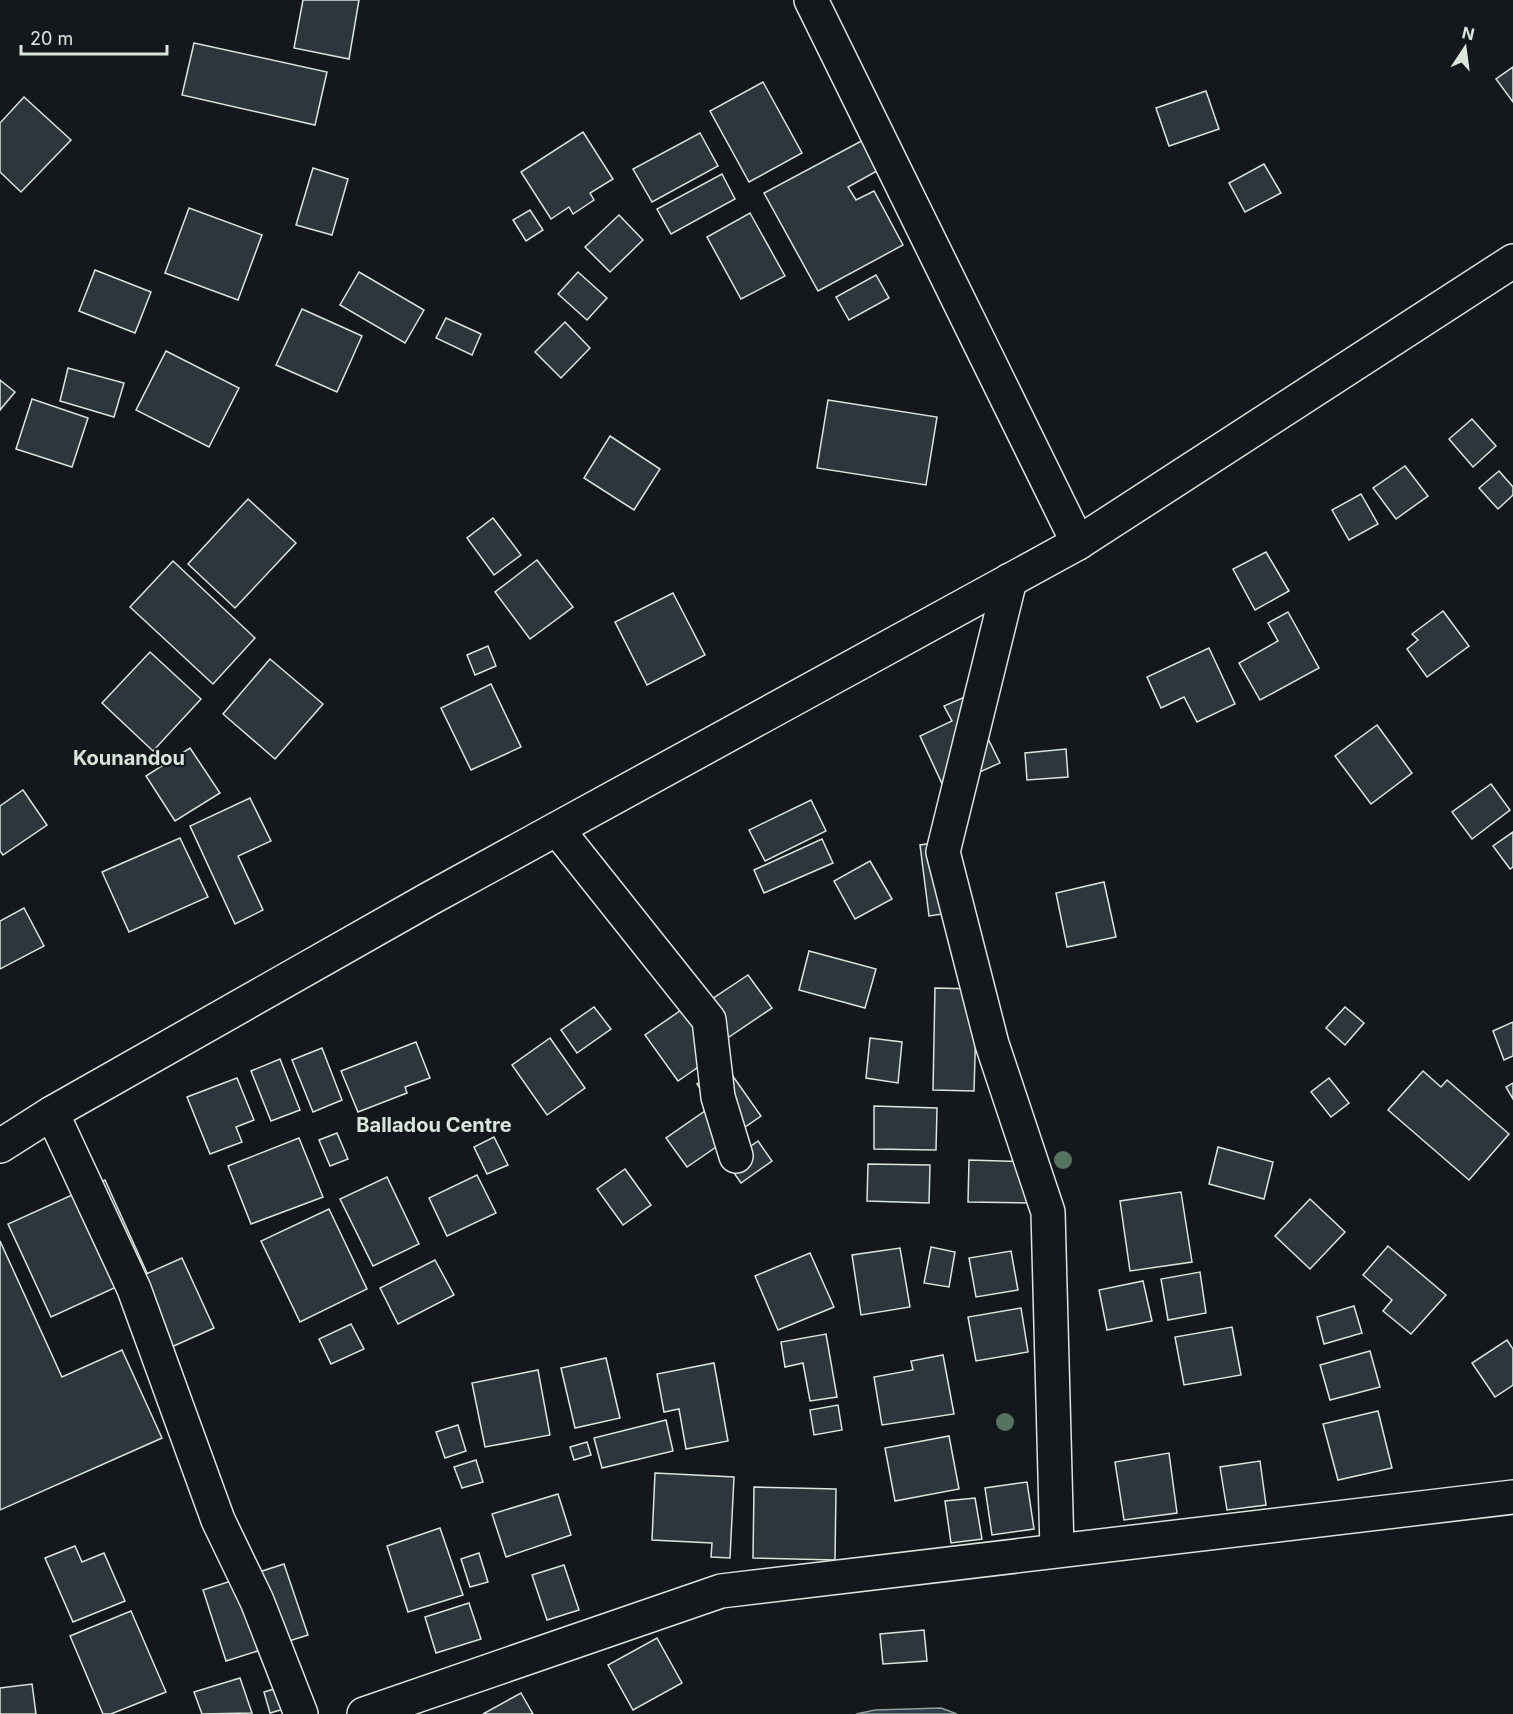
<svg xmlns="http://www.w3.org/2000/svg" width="1513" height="1714" viewBox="0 0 1513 1714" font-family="Inter,sans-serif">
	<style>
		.water { fill: #2f3f4d; stroke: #939e99; stroke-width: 1.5 }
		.building { fill: #2c363c; stroke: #d8e6dc; stroke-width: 1.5 }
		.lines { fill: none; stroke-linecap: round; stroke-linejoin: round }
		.minor-casing { stroke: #d8e6dc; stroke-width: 36 }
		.minor { stroke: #14181c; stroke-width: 33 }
		.tree { fill: #55745f }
		.labels { text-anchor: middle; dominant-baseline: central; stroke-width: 4.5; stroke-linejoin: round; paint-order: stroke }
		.neighbourhood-label { font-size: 20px; font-weight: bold; fill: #d8e6dc; stroke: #14181c }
	</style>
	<rect width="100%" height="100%" fill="#14181c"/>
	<polygon class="water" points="941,1708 957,1714 856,1714 875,1710"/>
	<g class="building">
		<polygon points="303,0 359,0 349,59 294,48"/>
		<polygon points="194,43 327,72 315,125 182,95"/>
		<polygon points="1513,67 1513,102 1496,79"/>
		<polygon points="763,82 802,153 749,182 710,111"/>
		<polygon points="1206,91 1219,129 1169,146 1156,108"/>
		<polygon points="24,97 71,140 21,192 0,172 0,123"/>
		<polygon points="583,132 613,179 590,193 594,200 573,214 569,207 551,219 521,172"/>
		<polygon points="700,133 718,166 652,202 633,169"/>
		<polygon points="867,138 884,167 848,187 856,200 874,191 903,245 818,291 764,193"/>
		<polygon points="1264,164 1281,193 1245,212 1229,183"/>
		<polygon points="313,168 348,179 332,235 296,225"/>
		<polygon points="722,174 735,199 671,234 657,209"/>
		<polygon points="189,208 262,235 238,300 165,273"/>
		<polygon points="530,210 543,230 526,241 513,220"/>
		<polygon points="750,213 785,276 741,299 707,237"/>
		<polygon points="619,215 643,240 610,272 585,247"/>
		<polygon points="95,270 151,292 135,333 79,311"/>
		<polygon points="359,272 424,310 405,343 340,305"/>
		<polygon points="578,272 607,298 587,320 558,294"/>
		<polygon points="876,275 889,298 849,320 836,297"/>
		<polygon points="302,309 362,336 337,392 276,365"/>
		<polygon points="446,318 481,334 472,355 436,338"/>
		<polygon points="565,322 590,348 561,378 535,352"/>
		<polygon points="166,351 239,388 209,447 136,410"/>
		<polygon points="68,368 124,383 114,417 60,401"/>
		<polygon points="0,380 15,392 0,410"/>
		<polygon points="32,399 88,418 72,467 16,449"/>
		<polygon points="828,400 937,417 926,485 817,468"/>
		<polygon points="1472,419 1496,446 1473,467 1449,439"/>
		<polygon points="610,436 660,469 634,510 584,478"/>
		<polygon points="1405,466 1428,496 1396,519 1373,488"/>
		<polygon points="1499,471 1513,487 1513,495 1498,509 1479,488"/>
		<polygon points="1361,494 1378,524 1349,540 1332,510"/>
		<polygon points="248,499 296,543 235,608 188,564"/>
		<polygon points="493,518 521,555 494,575 467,538"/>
		<polygon points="1266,552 1289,591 1255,610 1233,569"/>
		<polygon points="537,560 573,607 530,639 495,592"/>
		<polygon points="173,561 255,638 213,684 130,607"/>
		<polygon points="673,593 705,655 647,685 615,622"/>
		<polygon points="1443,611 1469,646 1427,677 1407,649 1418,640 1412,634"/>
		<polygon points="1288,612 1319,668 1260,700 1239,663 1278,641 1268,623"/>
		<polygon points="488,646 496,666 475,675 467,655"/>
		<polygon points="1209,648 1235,704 1197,722 1184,697 1161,708 1147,677"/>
		<polygon points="150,652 201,699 153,751 102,703"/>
		<polygon points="270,659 323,704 275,759 223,714"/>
		<polygon points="491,684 521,747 471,770 441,708"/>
		<polygon points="967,696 1000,763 944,788 920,736 952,721 944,706"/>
		<polygon points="1377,725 1412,773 1371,804 1335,756"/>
		<polygon points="190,748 220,793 175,821 146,776"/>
		<polygon points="1066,749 1068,777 1027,780 1025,753"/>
		<polygon points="1491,784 1510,810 1472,839 1452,812"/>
		<polygon points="23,790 47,825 3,855 0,851 0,806"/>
		<polygon points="250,798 271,841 238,856 263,910 235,924 190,826"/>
		<polygon points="811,800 826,831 765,861 749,830"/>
		<polygon points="1513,832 1513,867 1510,869 1493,846"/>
		<polygon points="180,838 208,897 129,932 102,872"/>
		<polygon points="822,839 833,863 764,893 754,870"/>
		<polygon points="947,841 956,912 929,916 920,845"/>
		<polygon points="870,861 892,899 855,919 834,881"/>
		<polygon points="1104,882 1116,937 1067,947 1056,893"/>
		<polygon points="24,908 44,946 0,969 0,921"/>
		<polygon points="809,951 876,969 865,1008 799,990"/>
		<polygon points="748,975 772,1008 729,1037 706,1003"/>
		<polygon points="935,988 977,989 974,1091 933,1090"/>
		<polygon points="687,1006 720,1052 678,1081 645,1035"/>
		<polygon points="594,1007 611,1029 577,1053 561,1030"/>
		<polygon points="1345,1007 1364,1023 1345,1045 1326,1028"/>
		<polygon points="1513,1022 1513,1056 1504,1060 1493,1031"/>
		<polygon points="550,1038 585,1088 547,1115 512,1065"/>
		<polygon points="870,1038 902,1042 898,1083 866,1078"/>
		<polygon points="416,1042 430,1078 405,1087 407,1093 358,1112 341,1071"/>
		<polygon points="322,1048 342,1100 313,1112 292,1060"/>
		<polygon points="280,1059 300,1110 271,1121 251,1071"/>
		<polygon points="725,1065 761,1116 687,1167 666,1138 712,1106 697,1084"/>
		<polygon points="1423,1071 1441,1087 1447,1080 1509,1134 1469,1180 1388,1110"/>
		<polygon points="237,1078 254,1120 236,1127 242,1142 210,1154 187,1097"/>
		<polygon points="1329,1078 1349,1103 1331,1117 1311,1092"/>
		<polygon points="1513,1083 1513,1099 1506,1087"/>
		<polygon points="874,1106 937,1108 936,1150 874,1149"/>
		<polygon points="337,1133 348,1159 330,1166 319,1140"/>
		<polygon points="494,1137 508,1165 487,1174 474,1147"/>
		<polygon points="299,1138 323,1197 251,1224 228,1166"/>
		<polygon points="758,1141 772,1161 741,1183 727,1163"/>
		<polygon points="1218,1147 1273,1162 1264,1199 1209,1184"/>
		<polygon points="969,1160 1031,1162 1030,1203 968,1202"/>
		<polygon points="868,1164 930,1165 929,1203 867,1201"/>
		<polygon points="625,1169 651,1205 623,1225 597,1189"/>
		<polygon points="477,1175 496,1213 447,1236 429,1198"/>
		<polygon points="387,1177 419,1244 373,1266 340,1199"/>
		<polygon points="105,1180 147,1273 51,1317 8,1224"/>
		<polygon points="1181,1192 1192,1262 1130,1271 1120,1201"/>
		<polygon points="1310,1199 1345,1232 1310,1269 1275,1236"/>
		<polygon points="329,1209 367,1289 300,1322 261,1241"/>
		<polygon points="0,1241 62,1377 122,1350 162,1438 0,1510"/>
		<polygon points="1388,1246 1446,1295 1411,1334 1383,1311 1392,1300 1363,1275"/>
		<polygon points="931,1247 955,1252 949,1287 924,1283"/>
		<polygon points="900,1248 910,1307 861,1315 852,1255"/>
		<polygon points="1011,1251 1018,1290 976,1297 969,1258"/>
		<polygon points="810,1253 834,1307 778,1330 755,1276"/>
		<polygon points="182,1258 214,1328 149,1357 117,1287"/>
		<polygon points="435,1260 454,1295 398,1324 380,1288"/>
		<polygon points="1200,1272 1206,1313 1168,1320 1161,1279"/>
		<polygon points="1143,1281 1152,1321 1107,1330 1099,1290"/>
		<polygon points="1354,1306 1362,1333 1324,1344 1317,1317"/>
		<polygon points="1021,1308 1028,1352 976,1361 968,1317"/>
		<polygon points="351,1324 364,1349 331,1364 319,1339"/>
		<polygon points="1232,1327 1241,1375 1184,1385 1175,1337"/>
		<polygon points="826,1334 837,1397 810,1401 803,1363 785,1367 781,1342"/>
		<polygon points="1507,1340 1513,1349 1513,1385 1495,1397 1472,1363"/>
		<polygon points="1370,1351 1380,1387 1330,1400 1320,1365"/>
		<polygon points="943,1355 954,1414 882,1425 874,1377 913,1370 911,1361"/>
		<polygon points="606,1358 620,1418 575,1428 561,1368"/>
		<polygon points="714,1363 728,1441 686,1449 679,1409 664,1412 657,1374"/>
		<polygon points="538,1370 550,1435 485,1447 472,1383"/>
		<polygon points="838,1405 842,1430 814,1435 810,1410"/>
		<polygon points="1378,1411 1392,1468 1338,1480 1323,1424"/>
		<polygon points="666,1420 673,1451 602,1468 594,1438"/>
		<polygon points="458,1425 466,1451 445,1458 436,1432"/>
		<polygon points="949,1436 959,1489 895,1501 885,1448"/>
		<polygon points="587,1442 591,1455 574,1460 570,1447"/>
		<polygon points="1169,1453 1177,1513 1124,1520 1115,1462"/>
		<polygon points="476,1460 483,1482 462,1488 454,1467"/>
		<polygon points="1260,1461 1266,1505 1227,1510 1220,1467"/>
		<polygon points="655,1473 734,1477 730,1558 711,1557 712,1543 652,1540"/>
		<polygon points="1027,1482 1034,1529 992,1535 985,1488"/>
		<polygon points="754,1487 836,1489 835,1560 753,1558"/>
		<polygon points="558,1494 571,1535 506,1557 492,1514"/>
		<polygon points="975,1498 982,1539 951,1543 945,1501"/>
		<polygon points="440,1528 463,1595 408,1612 387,1546"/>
		<polygon points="75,1546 82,1562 104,1553 125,1601 73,1622 45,1558"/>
		<polygon points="479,1553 488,1582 470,1587 461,1559"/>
		<polygon points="284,1564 308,1635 226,1661 203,1590"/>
		<polygon points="564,1565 579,1610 547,1620 532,1575"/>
		<polygon points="469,1603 481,1639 436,1653 425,1617"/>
		<polygon points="131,1611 166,1692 111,1714 103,1714 70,1636"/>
		<polygon points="924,1630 927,1661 883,1664 880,1634"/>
		<polygon points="657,1638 682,1683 633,1710 608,1665"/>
		<polygon points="240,1678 252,1713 202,1714 194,1692"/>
		<polygon points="32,1684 36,1714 0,1714 0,1688"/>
		<polygon points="284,1686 291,1707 270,1713 264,1692"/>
		<polygon points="521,1693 533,1714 483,1714"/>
	</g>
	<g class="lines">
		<g class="minor-casing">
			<g id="minor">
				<polyline points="811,0 1078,543"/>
				<polyline points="1010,580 943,852 992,1044 1048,1212 1057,1550"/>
				<polyline points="557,829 709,1020 718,1097 736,1156"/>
				<polyline points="52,1113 134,1289 218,1520 257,1601 301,1714"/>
				<polyline points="0,1146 52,1113 429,899 1078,543 1513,261"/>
				<polyline points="364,1714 721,1591 1513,1497"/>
			</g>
		</g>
		<use href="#minor" class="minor"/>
	</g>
	<g class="tree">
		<circle cx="1063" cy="1160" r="9"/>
		<circle cx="1005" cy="1422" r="9"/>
	</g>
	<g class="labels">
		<g class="neighbourhood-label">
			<text x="129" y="758">Kounandou</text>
			<text x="434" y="1125">Balladou Centre</text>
		</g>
	</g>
	<g transform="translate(1465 48) rotate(13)" stroke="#14181c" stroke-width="4.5" paint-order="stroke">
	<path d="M0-4.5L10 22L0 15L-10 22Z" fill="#d8e6dc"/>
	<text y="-9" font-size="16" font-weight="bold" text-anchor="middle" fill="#d8e6dc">N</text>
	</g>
	<path d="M21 45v9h146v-9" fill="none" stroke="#d8e6dc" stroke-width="3"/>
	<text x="30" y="45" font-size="18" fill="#d8e6dc" stroke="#14181c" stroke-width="4.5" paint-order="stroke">20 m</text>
</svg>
